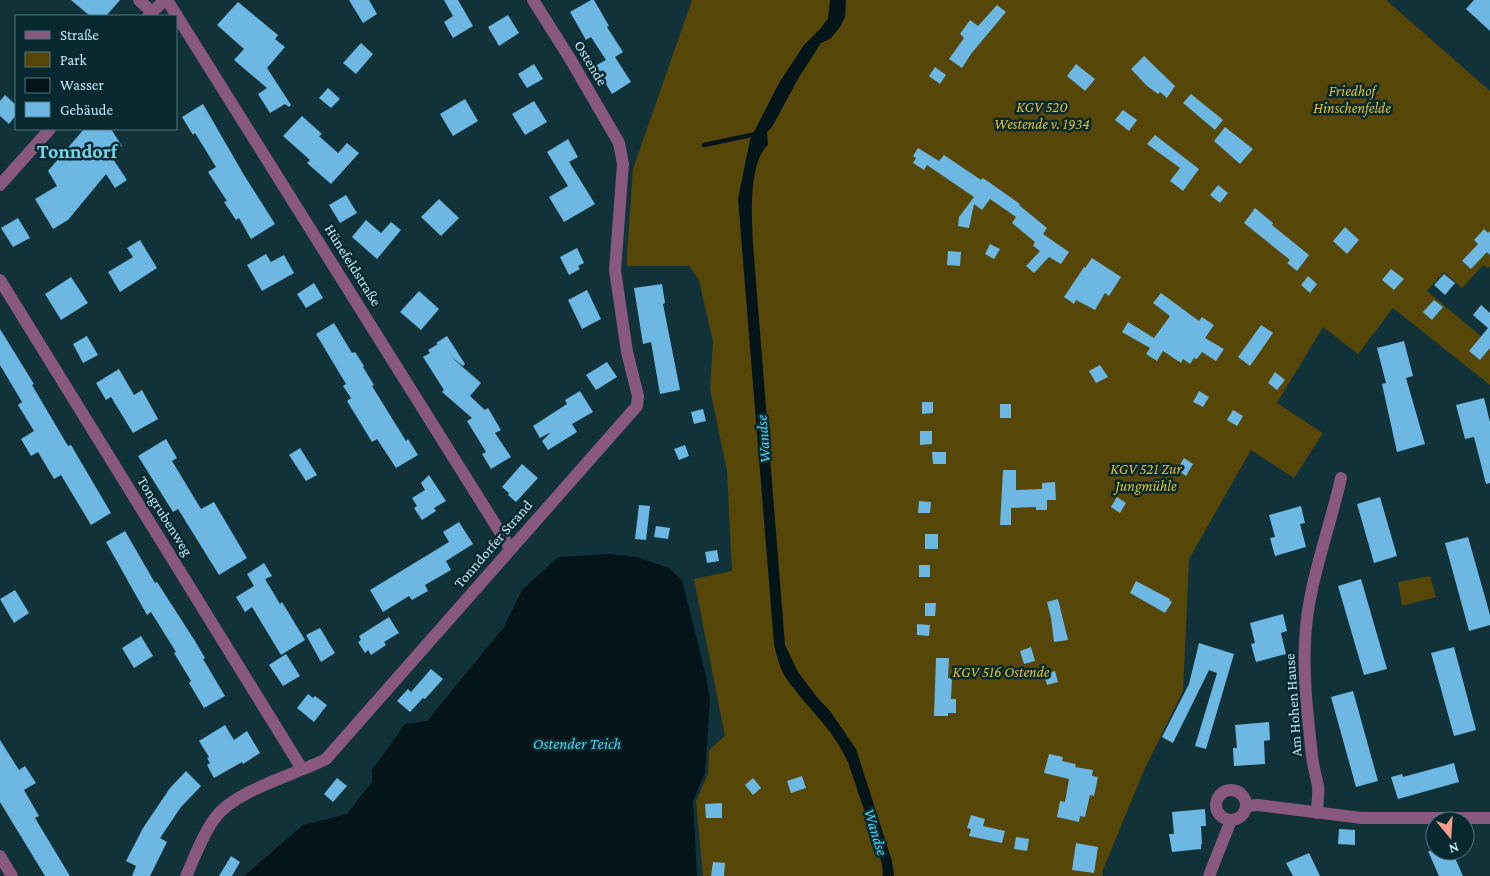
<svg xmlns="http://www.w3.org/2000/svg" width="1490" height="876" viewBox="0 0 1490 876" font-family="'Crimson Pro',serif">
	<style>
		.green { fill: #564708 }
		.water { fill: #041519 }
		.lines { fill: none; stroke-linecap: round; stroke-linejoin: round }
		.stream { stroke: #041519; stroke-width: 4.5 }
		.building { fill: #6cb8e2 }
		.minor { stroke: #88587e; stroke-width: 12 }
		.labels { text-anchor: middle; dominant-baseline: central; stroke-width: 5; stroke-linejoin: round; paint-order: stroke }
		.street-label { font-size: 15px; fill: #bdeaf5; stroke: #07282f }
		.park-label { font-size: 15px; font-style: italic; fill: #e2bf2e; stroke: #07282f }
		.water-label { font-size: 16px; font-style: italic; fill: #48d5f2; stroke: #07282f }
		.district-label { font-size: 20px; font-weight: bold; fill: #73d5ec; stroke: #07282f }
	</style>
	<rect width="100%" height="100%" fill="#123239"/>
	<g class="green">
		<polygon points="692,0 1386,0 1490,91 1490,266 1488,268 1483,265 1462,288 1444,272 1427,291 1490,344 1490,385 1393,308 1358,354 1323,327 1277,403 1323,433 1294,478 1251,450 1189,559 1183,691 1145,768 1102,872 1103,876 703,876 696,801 708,774 709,750 725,736 694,579 732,571 727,471 710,389 713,342 699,280 689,266 627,266 627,253 633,169"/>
		<polygon points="1430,576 1436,597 1402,606 1398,582"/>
	</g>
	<g class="water">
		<path d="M830,0H846L845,17L840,27L830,39L821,43L799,77L772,127L767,132L768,145C743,167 754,250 756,282L785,645L798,672L816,696L830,711L856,749L892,861L894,876H883L882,864L848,762C832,727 809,710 788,681C780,670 777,657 774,644L738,199L750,140L758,124L779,83L804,45L821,28L828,18Z"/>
		<polygon points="608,554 637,557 669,568 682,580 707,680 710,702 705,773 693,801 697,876 244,876 303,825 347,814 372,782 372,770 405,724 427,721 504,627 522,590 558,557"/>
	</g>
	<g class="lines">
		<polyline class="stream" points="704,145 756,134"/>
	</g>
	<g class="building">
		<polygon points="71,0 120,0 106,16 90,16"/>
		<polygon points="349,0 369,0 377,14 363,23"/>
		<polygon points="444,0 458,0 473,26 453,38 444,22 453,16"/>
		<polygon points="591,0 594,0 609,26 607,27 623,52 615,57 631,82 612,94 595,66 606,60 591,37 586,40 570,12"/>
		<polygon points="1474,0 1490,0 1490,31 1466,9"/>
		<polygon points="238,2 278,35 275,39 285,47 267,68 291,105 289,107 285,104 270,113 258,94 267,88 234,60 244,49 217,25"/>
		<polygon points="997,5 1006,12 971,54 962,68 949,59 964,38 960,34 970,20 978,26 979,25"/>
		<polygon points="508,15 519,33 499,46 488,27"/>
		<polygon points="361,43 373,54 356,74 343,63"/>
		<polygon points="1144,56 1175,86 1167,98 1160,92 1158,94 1147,86 1131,69"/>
		<polygon points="534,64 543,79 527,88 518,74"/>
		<polygon points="1076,64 1095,79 1085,91 1067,76"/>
		<polygon points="935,67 946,75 940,84 929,76"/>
		<polygon points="328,88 340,99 331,108 319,98"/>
		<polygon points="1191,94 1223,120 1215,130 1183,103"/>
		<polygon points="5,95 16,105 16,115 9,124 0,116 0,101"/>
		<polygon points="465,99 478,121 453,136 440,114"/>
		<polygon points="534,101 547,122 525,135 512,114"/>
		<polygon points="203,104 244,175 275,224 251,239 239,218 236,220 224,202 227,201 208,172 216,167 195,133 193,135 182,117"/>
		<polygon points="1123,110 1137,120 1129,131 1115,120"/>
		<polygon points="302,116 322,134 319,136 338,153 347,143 359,153 331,184 307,163 310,160 283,136"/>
		<polygon points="1225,127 1253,149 1240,164 1214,141"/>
		<polygon points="84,129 111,129 122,146 109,153 127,180 115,188 106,174 68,220 53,229 35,199 57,186 48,171"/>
		<polygon points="1155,135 1199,169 1183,191 1170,181 1180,168 1147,144"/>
		<polygon points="568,139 578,157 569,162 595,204 564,222 549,197 568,186 547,152"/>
		<polygon points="918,148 939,161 944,155 981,180 983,178 1020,204 1019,205 1047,228 1043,234 1069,252 1061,264 1049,257 1034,273 1026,266 1040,251 1033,246 1035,242 1012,223 1016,217 990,199 982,210 974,204 969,228 958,226 959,217 974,197 927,165 924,170 913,163 916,158 913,156"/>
		<polygon points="1218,185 1228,193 1220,203 1210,195"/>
		<polygon points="346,195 357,213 340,223 329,205"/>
		<polygon points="439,199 459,218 441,236 421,217"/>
		<polygon points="1255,208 1273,223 1272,225 1309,255 1297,271 1287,263 1290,260 1244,223"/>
		<polygon points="18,218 30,238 13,247 1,228"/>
		<polygon points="366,220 381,233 391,222 401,230 377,259 352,237"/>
		<polygon points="1345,227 1359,240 1347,254 1333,241"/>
		<polygon points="1484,229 1488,233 1490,231 1490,255 1487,252 1471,269 1462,261 1478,244 1474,240"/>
		<polygon points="140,240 157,268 120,292 108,272 133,257 127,248"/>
		<polygon points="990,244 1000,249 994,259 985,254"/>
		<polygon points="577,248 584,263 578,266 580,269 569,275 560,257"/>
		<polygon points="948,251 961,252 960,266 947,265"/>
		<polygon points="266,254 271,262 284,255 294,273 262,291 247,265"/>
		<polygon points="1092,258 1121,277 1109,296 1105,293 1095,310 1076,300 1074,304 1064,297 1084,267 1085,268"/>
		<polygon points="1391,269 1404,279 1394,290 1382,280"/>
		<polygon points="1444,274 1455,283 1445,295 1434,285"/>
		<polygon points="1308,276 1317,284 1310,293 1301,285"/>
		<polygon points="71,277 88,303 61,320 45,294"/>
		<polygon points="314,283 323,298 306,308 297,294"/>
		<polygon points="662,284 665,303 663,304 680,390 660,394 651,342 643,344 634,288"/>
		<polygon points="587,290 601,319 582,329 568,300"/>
		<polygon points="419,291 439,309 421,330 400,312"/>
		<polygon points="1161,293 1199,321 1202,317 1214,325 1205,338 1224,349 1216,361 1202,352 1197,359 1194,358 1190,364 1183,359 1181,363 1163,351 1157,361 1146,354 1150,348 1122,332 1128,322 1154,338 1170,316 1153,303"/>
		<polygon points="1434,300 1443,307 1432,320 1423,312"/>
		<polygon points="1481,305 1490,313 1490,348 1480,360 1469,351 1488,328 1473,315"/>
		<polygon points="334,323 352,353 355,352 364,366 363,367 374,385 372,386 406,441 408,439 418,455 396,468 377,439 372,442 347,401 351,398 343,386 346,384 316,334"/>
		<polygon points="1261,325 1273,333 1250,366 1238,357"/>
		<polygon points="0,329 34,384 32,385 68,446 71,445 111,513 91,525 61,475 54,479 38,452 31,456 21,439 34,431 18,405 22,402 0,365"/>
		<polygon points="87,336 98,355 83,363 73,344"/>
		<polygon points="447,336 465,364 463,366 450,356 481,383 470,396 485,410 488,408 501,430 495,433 511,457 491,469 482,454 486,452 467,421 472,418 442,392 444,390 423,357 430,353 428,350 438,344 436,343"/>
		<polygon points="1404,341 1413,376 1406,378 1425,444 1397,452 1382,384 1386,383 1377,348"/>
		<polygon points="607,362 617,377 596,390 586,375"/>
		<polygon points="1100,365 1108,377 1096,383 1089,371"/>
		<polygon points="119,369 134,395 142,390 158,419 133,433 111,397 106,400 96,383"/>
		<polygon points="1275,372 1285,380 1277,390 1268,383"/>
		<polygon points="580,391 593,412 572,424 577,432 548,450 542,441 551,432 540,438 533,426 567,404 565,400"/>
		<polygon points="1199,391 1209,397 1203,407 1193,402"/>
		<polygon points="1484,398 1490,422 1490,483 1486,484 1474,437 1465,439 1456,405"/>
		<polygon points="922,402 933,402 933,413 922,414"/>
		<rect x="1000" y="404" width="11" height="14"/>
		<polygon points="703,409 706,421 694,424 691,412"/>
		<polygon points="1233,410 1243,416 1237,426 1227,420"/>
		<polygon points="920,431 932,431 932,444 920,445"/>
		<polygon points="166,439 177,458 172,461 201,509 214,502 247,558 219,575 178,509 173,512 138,456"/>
		<polygon points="685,445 689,456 679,460 674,449"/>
		<polygon points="300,448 317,475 306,481 289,455"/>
		<polygon points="932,452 946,452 946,464 933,464"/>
		<polygon points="1184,458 1193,464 1186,476 1177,470"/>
		<polygon points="522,464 538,478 516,502 508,495 509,493 502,487"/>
		<polygon points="1003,470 1016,470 1016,490 1042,489 1042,483 1055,482 1056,500 1047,500 1047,510 1036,510 1036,507 1011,508 1011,525 1000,525"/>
		<polygon points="429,475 446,501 434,508 436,511 422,520 414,508 417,506 412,498 425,490 421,483"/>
		<polygon points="1117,497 1126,503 1120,513 1111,507"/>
		<polygon points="1380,497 1397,556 1374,563 1357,504"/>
		<polygon points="919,501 931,502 930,513 918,513"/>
		<polygon points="639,505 650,506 646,540 635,539"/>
		<polygon points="1301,506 1305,523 1300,524 1306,547 1275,556 1270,538 1275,537 1269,515"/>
		<polygon points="459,522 473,544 446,561 451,570 425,585 428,591 412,600 409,596 383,612 370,590 449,542 443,532"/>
		<polygon points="656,526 670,528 668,539 654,537"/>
		<polygon points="125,531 155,583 157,582 195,641 205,658 203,659 225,696 204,708 189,683 191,681 174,653 176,652 151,612 147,615 106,542"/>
		<rect x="925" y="534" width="13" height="15"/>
		<polygon points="1468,537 1490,615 1490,625 1469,631 1445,543"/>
		<polygon points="717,550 719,561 707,563 705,552"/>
		<polygon points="264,563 272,576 265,579 280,604 282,602 305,640 281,655 252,607 245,612 236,597 254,586 247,574"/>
		<rect x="919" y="565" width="11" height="12"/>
		<polygon points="1361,579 1387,669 1364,675 1338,586"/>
		<polygon points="1136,581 1170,599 1169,600 1172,602 1165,613 1130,593"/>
		<polygon points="15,590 29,613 14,623 0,599"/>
		<polygon points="1058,599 1068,640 1054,642 1051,618 1047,602"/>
		<polygon points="925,603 936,603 935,616 925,616"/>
		<polygon points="1283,614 1287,631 1281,633 1286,654 1256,662 1251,644 1255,643 1250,623"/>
		<polygon points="389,617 399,633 384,642 386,645 371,655 368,650 365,653 358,642 361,640 359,636"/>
		<polygon points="917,624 930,625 929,636 917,635"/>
		<polygon points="320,628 335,653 321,662 306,635"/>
		<polygon points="141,636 153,656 134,668 122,648"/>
		<polygon points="1199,643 1234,654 1206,749 1195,746 1217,673 1209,670 1173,743 1162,737 1189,684"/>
		<polygon points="1031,647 1035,661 1024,664 1020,651"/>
		<polygon points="1454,647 1476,730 1454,736 1431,653"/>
		<polygon points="286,654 300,676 283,686 269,665"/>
		<polygon points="936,658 949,658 948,678 952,678 951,699 956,699 956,713 948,713 948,716 934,716"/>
		<polygon points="431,669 443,679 425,699 423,698 410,712 397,701 408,689 411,692"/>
		<polygon points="1055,671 1058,682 1047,685 1044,674"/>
		<polygon points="1353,691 1378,781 1356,787 1331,697"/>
		<polygon points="308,694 313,698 315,696 327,705 314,722 297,708"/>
		<polygon points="1269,722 1270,740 1264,741 1265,764 1234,766 1233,748 1237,748 1235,725"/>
		<polygon points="225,725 234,740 247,731 260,753 243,764 242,762 214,778 207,765 210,763 207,758 209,757 199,741"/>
		<polygon points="0,740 19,770 25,766 36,783 24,790 39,816 35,818 70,876 45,876 0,802"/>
		<polygon points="1049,754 1063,757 1062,761 1076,764 1075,767 1093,770 1092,776 1098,777 1094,796 1090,795 1085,817 1080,816 1079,822 1057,817 1060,801 1065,802 1069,779 1044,773"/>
		<polygon points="1454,763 1459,782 1398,799 1391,777 1402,774 1403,777"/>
		<polygon points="186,771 201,786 181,807 160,838 167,842 150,876 132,876 136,866 126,861 143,828 170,788"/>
		<polygon points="802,776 806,788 791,793 787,781"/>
		<polygon points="337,778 347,786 333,802 324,794"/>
		<polygon points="753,778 761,788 753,795 745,785"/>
		<polygon points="722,803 722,818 706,818 705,804"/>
		<polygon points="1205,809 1206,826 1201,826 1202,844 1201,844 1201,849 1172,852 1169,834 1174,834 1172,812"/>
		<polygon points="971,815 985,819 983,826 1005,831 1002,843 969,836 971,829 967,828"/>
		<polygon points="1339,829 1355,830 1355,845 1338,844"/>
		<polygon points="1016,837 1029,839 1027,851 1014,849"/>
		<polygon points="1076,843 1098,847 1094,873 1072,870"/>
		<polygon points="1428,851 1452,851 1463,876 1439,876"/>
		<polygon points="1309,853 1320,876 1293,876 1286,863"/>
		<polygon points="231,856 240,862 232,876 219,876"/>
		<polygon points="713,862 725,863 724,876 711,876"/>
	</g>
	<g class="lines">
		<g class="minor">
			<polyline points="139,0 152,12"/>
			<polyline points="167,0 510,548"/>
			<polyline points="148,16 165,0"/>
			<polyline points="0,185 50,129"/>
			<polyline points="0,280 302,769"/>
			<circle cx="1231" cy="805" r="15"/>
			<polyline points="1246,806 1258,805 1362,818 1490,818"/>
			<path d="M1317,813C1317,804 1319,795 1318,786C1316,776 1313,766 1312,756C1308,718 1303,680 1305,642C1307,586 1329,532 1341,478"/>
			<polyline points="0,856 12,876"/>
			<path d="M186,876C195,857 202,835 215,818C235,790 295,775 326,759L637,406L638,396L627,352L615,270L623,164L619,143L569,57L533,0"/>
			<polyline points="1209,876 1231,820"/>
		</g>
	</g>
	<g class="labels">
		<g class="street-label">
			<text transform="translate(591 63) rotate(59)">Ostende</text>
			<text transform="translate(353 265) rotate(58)">Hünefeldstraße</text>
			<text transform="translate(165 516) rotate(58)">Tongrubenweg</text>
			<text transform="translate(493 544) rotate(-49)">Tonndorfer Strand</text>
			<text transform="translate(1293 705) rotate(-94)">Am Hohen Hause</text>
		</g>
		<g class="park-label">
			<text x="1352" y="91">Friedhof<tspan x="1352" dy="17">Hinschenfelde</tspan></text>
			<text x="1042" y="107">KGV 520<tspan x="1042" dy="17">Westende v. 1934</tspan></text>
			<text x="1146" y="469">KGV 521 Zur<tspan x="1146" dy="17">Jungmühle</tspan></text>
			<text x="1001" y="672">KGV 516 Ostende</text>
		</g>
		<g class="water-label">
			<text transform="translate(763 439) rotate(-95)">Wandse</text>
			<text x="577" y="743">Ostender Teich</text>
			<text transform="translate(876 832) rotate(73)">Wandse</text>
		</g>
		<g class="district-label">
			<text x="77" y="151">Tonndorf</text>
		</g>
	</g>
	<rect x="15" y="15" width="162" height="115" fill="#07282f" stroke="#50767e"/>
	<rect x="25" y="31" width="25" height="8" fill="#88587e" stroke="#50767e"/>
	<text x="60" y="40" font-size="15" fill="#bdeaf5">Straße</text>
	<rect x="25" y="52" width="25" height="15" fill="#564708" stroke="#50767e"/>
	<text x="60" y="65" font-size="15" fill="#bdeaf5">Park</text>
	<rect x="25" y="78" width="25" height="15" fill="#041519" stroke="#50767e"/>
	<text x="60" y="90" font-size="15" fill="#bdeaf5">Wasser</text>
	<rect x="25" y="102" width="25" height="15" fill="#6cb8e2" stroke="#50767e"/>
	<text x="60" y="115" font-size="15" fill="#bdeaf5">Gebäude</text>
	<g transform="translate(1450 836) rotate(162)"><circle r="24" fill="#07282f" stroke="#50767e"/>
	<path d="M0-4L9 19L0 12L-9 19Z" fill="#f49e89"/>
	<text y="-8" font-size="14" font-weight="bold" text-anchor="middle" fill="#bdeaf5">N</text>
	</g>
</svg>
